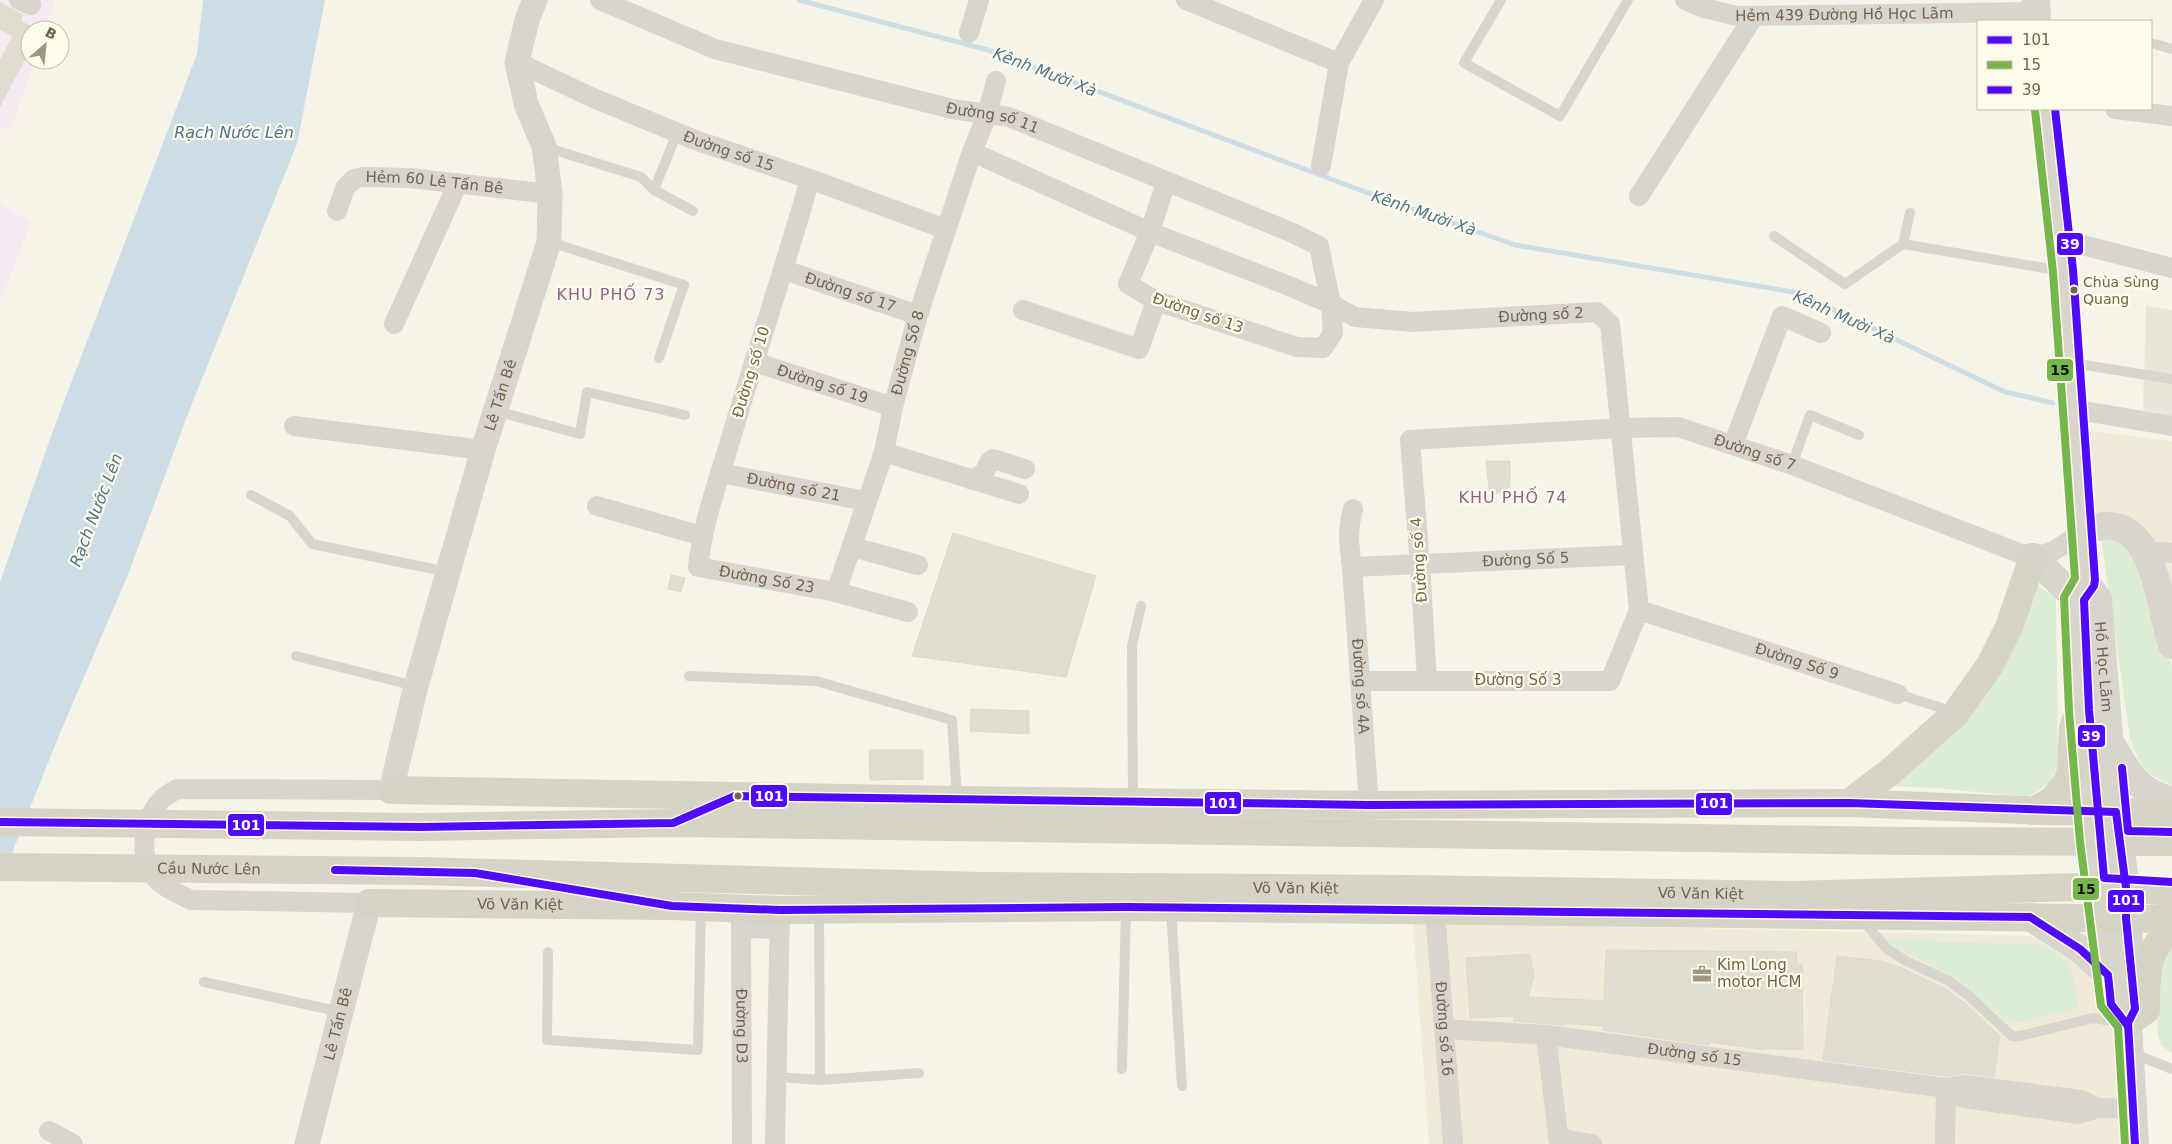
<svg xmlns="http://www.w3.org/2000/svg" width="2172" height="1144" viewBox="0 0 2172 1144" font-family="'DejaVu Sans',sans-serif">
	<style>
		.residential { fill: #efebd8 }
		.industrial { fill: #e8e5da }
		.education { fill: #f5eaf1 }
		.green { fill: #ddedd4 }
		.water { fill: #ccdde5 }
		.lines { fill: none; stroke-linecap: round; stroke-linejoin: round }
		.stream { stroke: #ccdde5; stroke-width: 5 }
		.building { fill: #e1dcd0; stroke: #ded8cc }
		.service { stroke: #dad4ce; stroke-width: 10 }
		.minor { stroke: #dad4ce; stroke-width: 20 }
		.tertiary { stroke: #dad4ce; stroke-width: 25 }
		.secondary { stroke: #dad4ce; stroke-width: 28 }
		.primary { stroke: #d7d3c5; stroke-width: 28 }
		.trunk { stroke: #d8d3c7; stroke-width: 28 }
		.bus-1-casing { stroke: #fefbea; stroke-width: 11 }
		.bus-2-casing { stroke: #fefbea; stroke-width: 11 }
		.bus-3-casing { stroke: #fefbea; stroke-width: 11 }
		.bus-1 { stroke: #4f0aff; stroke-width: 8 }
		.bus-2 { stroke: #76b74d; stroke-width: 8 }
		.bus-3 { stroke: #4f0aff; stroke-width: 8 }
		.bus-dot { fill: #72634b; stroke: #fefbea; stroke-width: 2 }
		.labels { text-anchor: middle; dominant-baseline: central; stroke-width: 4.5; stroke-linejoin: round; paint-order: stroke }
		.bus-label { font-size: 14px; fill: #72634b; stroke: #fefbea; text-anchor: start }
		.street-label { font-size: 15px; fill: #72634b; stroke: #fefbea }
		.poi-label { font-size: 15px; fill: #72634b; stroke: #fefbea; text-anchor: start }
		.water-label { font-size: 16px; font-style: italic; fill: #4c7592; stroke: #fefbea }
		.neighbourhood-label { font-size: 16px; letter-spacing: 1px; fill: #8b638e; stroke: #fefbea }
		.line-badge { stroke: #fefbea; stroke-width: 2 }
		.badge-label { font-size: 14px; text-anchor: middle; font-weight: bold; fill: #fff }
		.pale-badge-label { font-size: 14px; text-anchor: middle; font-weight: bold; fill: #111 }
	</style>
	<rect width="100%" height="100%" fill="#f6f4e9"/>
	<g class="residential">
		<polygon points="2090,431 2172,441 2172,609 2116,517 2090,510 2088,445"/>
		<polygon points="1413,922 2027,936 2076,948 2104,977 2113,1027 2123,1144 1429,1144"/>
	</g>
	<polygon class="industrial" points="2146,306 2172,310 2172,416 2143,410"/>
	<g class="education">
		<polygon points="0,0 55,0 45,30 30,30 30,60 35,60 10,131 0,126"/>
		<polygon points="0,204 31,222 2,297 0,298"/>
	</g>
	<g class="green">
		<path d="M2101,538L2117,540L2132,552L2172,667V785C2143,773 2141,767 2130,738Z"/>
		<path d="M2033,582L2056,598L2058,766C2051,783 2042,790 2026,797L1936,788L1889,786Z"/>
		<path d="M1883,940L2037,944C2073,952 2073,977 2079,1008L2016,1023H2009L1955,978Z"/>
		<polygon points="2172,945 2172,1053 2161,1045 2157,1032 2159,969"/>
	</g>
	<polygon class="water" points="203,0 325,0 297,144 189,411 127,577 60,733 0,883 0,582 55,425 197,54"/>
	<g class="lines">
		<polyline class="stream" points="799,0 988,50 1376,196 1515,245 1799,293 2005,392 2053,403"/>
	</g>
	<g class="building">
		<polygon points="0,3 23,15 20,21 30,26 30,49 0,106 0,61 13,36 0,29"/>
		<polygon points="1486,461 1510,461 1510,487 1490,497"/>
		<polygon points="953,533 1096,576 1066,677 912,656"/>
		<polygon points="671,575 685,578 681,592 668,589"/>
		<polygon points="971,709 1029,711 1029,734 970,731"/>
		<polygon points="869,750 923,750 923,779 870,780"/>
		<polygon points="1606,950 1796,952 1797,964 1802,964 1803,1049 1758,1049 1709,1042 1709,1045 1603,1030 1604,1026 1564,1023 1564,1025 1513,1021 1515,1016 1470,1018 1466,958 1530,954 1534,976 1528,997 1604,1001"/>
		<polygon points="1837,956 1881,961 1902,968 1946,989 1965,1003 2000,1036 1994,1077 1966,1073 1946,1076 1823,1060"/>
	</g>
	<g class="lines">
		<g class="service">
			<polyline points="1501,0 1464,63 1560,116 1628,0"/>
			<polyline points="2151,43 2172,49"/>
			<polyline points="545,147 641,177 654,190 693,211"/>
			<polyline points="654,190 677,133"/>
			<polyline points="1910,213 1903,244 2062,271"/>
			<polyline points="1774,236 1845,284 1903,244"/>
			<polyline points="550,242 684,285 659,358"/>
			<polyline points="2072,363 2172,379"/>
			<polyline points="496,411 580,434 587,392 685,415"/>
			<polyline points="1792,465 1810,415 1859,435"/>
			<polyline points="251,495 290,516 312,544 448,572"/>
			<polyline points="296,656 415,686"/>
			<polyline points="689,676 816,681 952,720 957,799"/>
			<polyline points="1898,694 1954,712"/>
			<polyline points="1133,801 1132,646 1141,606"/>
			<polyline points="1171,909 1182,1086"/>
			<polyline points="819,910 820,1080"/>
			<polyline points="1862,919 1886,948 1906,961 1949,981 1969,996 2012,1036 2020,1036 2093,1018 2119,1022"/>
			<polyline points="548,952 547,1040 698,1050 701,907"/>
			<polyline points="204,982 341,1012"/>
			<polyline points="2132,1053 2172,1069"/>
			<polyline points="1122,1069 1126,908"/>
			<polyline points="777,1077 820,1080 919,1073"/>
		</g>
		<g class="minor">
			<polyline points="19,0 31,5"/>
			<path id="s1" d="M600,0L715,49L952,109L1009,117L1293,233L1319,246L1331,304L1333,333L1323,348L1297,347L1156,301L1128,284L1150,232L972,152"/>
			<polyline points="1186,0 1339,63"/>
			<path id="s2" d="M1685,0L1704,8L1737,16L2036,12"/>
			<polyline points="969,33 979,0"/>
			<path id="s3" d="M517,62L591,97L695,140L810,179L945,229"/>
			<polyline points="2115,109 2172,116"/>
			<polyline points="1321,166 1339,63 1374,0"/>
			<path id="s4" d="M810,179C786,264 758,347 733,431C720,476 703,520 698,567L836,592L908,612"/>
			<path id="s5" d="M1166,182L1150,232L1289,286L1331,304L1355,317L1413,322L1597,312L1610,324L1639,610L1610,681H1360"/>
			<polyline points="1639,196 1754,16"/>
			<path id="s6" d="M337,211L345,188L354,179L363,177L410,178L550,194"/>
			<polyline points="2059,239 2172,268"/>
			<path id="s7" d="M784,270L918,315"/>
			<polyline points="1023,310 1139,349 1156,301"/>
			<polyline points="394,324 458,183"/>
			<path id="s8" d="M754,362L893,407"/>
			<polyline points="2072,409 2172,426"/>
			<polyline points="294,426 483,450"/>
			<polyline points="1733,445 1782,316 1821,333"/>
			<polyline points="884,452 1019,494"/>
			<path id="s9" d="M720,473L866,501"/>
			<polyline points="972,480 984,473 990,461 993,459 1025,469"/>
			<polyline points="597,506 702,536"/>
			<path id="s10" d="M1353,509C1347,530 1349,546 1352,567L1369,805"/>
			<polyline points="853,547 918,565"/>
			<polyline points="2146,551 2172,553"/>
			<path id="s11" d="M1352,567L1632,555"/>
			<path id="s12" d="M836,592L884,452L893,407L918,315L972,152L987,115L996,81"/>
			<path id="s13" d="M1639,610L1898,694"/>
			<path id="s14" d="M1427,680L1420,565L1410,440L1622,428L1678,427L1792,465L2019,553C2047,560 2058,549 2080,533"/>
			<path d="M369,903L191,900C177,893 157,885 150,870C139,849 145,817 161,800C165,796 172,792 177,789L391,790"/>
			<path id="s15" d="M741,908L742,1144"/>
			<path id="s16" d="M1435,911L1453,1144"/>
			<polyline points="741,928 780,929"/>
			<path id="s17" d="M1444,1029L1546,1035L1946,1088L1965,1085L2081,1100L2098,1108L2079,1114L1963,1098L1946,1088"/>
			<polyline points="1546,1035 1559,1144"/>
			<polyline points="2098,1108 2133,1109"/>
			<polyline points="49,1131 73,1144"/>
			<polyline points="1558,1138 1592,1144"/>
			<polyline points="775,1144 780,910"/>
			<polyline points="1945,1144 1946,1088"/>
		</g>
		<g class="tertiary">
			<path id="s18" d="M391,790L416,686L448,572L483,450L549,242L550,194L544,146L526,104L517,62L527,20L535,0"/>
			<path id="s19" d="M307,1144L369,903"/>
		</g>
		<g class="secondary">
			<polyline points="2036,0 2037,21"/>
			<path id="s20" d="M2045,109L2063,271L2085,581L2098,599L2114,798L2126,888V918L2132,961L2135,1009L2128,1023L2135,1144"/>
			<path d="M2080,533C2155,498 2157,601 2172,645"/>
			<polyline points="2033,557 2074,597"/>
			<polyline points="2085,581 2074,597 2079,711 2090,841 2111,1004 2128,1023"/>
			<path d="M2113,747C2129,774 2139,793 2172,800"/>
			<polyline points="2030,917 2080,949 2108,975"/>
		</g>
		<g class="primary">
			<polyline points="391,790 957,800 1369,805 1849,803 2045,811 2172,813"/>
			<polyline points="1849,803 1891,771 1956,713 1990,665 2009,627 2033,557"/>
			<polyline points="2033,811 2052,801 2067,782 2071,771 2073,728 2079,711"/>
			<path id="s21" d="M369,903L672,906L780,910L1126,907L2172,919"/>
			<path d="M2128,1023L2146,1010C2147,979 2142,951 2172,931"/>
		</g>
		<g class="trunk">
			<polyline points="681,819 735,796"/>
			<polyline points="0,822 421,827 673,823 1906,841 2172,842"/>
			<path id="s22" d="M0,867L419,871L981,886L1408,889L1792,895L2079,887L2126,888L2172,892"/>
			<polyline points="575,890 672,906"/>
		</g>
		<g class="bus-1-casing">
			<g id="bus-1">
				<polyline points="0,822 421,827 673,823 735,796 1369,805 1849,803 2116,812 2126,888 2126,918 2135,1009 2128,1023 2135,1144"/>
				<polyline points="335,870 475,873 672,906 780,910 1126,907 2030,917 2080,949 2108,975 2111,1004 2128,1026"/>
			</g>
		</g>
		<g class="bus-2-casing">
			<polyline id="bus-2" points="2035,110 2053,272 2075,578 2064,597 2069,711 2080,842 2101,1006 2118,1027 2125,1144"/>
		</g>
		<g class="bus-3-casing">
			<g id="bus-3">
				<polyline points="2055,109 2073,270 2095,580 2094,586 2084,600 2089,710 2104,878 2172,882"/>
				<polyline points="2122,768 2128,831 2172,832"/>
			</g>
		</g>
		<use href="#bus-1" class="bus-1"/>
		<use href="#bus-2" class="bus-2"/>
		<use href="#bus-3" class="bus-3"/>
	</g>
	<defs>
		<g id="office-bare" transform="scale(1.5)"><path d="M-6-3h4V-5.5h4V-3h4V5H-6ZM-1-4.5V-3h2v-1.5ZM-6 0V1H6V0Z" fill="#a09682" stroke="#fefbea" stroke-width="2.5" paint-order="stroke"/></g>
	</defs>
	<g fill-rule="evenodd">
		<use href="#office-bare" x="1702" y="974"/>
	</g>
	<g class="bus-dot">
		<circle cx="2074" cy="290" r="4.5"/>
		<circle cx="738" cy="796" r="4.5"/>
	</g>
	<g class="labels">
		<g class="bus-label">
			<text x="2083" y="282">Chùa Sùng<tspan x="2083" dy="17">Quang</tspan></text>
		</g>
		<g class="street-label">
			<text stroke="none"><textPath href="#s2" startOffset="162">Hẻm 439 Đường Hồ Học Lãm</textPath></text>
			<text stroke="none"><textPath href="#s1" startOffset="411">Đường số 11</textPath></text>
			<text stroke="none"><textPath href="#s3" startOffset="230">Đường số 15</textPath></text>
			<text stroke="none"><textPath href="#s6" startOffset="118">Hẻm 60 Lê Tấn Bê</textPath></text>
			<text stroke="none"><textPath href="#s7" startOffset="70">Đường số 17</textPath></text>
			<text transform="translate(1198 313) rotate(19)">Đường số 13</text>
			<text stroke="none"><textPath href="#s5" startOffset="461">Đường số 2</textPath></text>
			<text stroke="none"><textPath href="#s12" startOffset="250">Đường Số 8</textPath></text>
			<text transform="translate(751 372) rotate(-73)">Đường số 10</text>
			<text stroke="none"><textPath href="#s8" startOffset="72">Đường số 19</textPath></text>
			<text stroke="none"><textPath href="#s18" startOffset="410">Lê Tấn Bê</textPath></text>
			<text stroke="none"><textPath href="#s14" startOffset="590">Đường số 7</textPath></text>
			<text stroke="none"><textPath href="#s9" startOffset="75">Đường số 21</textPath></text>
			<text transform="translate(1419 560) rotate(-94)">Đường số 4</text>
			<text stroke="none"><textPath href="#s11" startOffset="174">Đường Số 5</textPath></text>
			<text stroke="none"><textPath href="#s4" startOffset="474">Đường Số 23</textPath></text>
			<text stroke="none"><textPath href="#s13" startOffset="166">Đường Số 9</textPath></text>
			<text stroke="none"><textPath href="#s20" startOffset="564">Hồ Học Lãm</textPath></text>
			<text x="1518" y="680">Đường Số 3</text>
			<text stroke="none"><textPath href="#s10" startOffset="178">Đường số 4A</textPath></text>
			<text stroke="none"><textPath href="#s22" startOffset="209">Cầu Nước Lên</textPath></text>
			<text stroke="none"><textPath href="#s22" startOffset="1296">Võ Văn Kiệt</textPath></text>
			<text stroke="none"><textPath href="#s22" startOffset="1701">Võ Văn Kiệt</textPath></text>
			<text stroke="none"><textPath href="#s21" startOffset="151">Võ Văn Kiệt</textPath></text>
			<text stroke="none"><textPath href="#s19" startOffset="124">Lê Tấn Bê</textPath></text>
			<text stroke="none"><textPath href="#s15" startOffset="118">Đường D3</textPath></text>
			<text stroke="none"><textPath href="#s16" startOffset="118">Đường số 16</textPath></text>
			<text stroke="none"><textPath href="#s17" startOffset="252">Đường số 15</textPath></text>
		</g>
		<g class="poi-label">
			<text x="1717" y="965">Kim Long<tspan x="1717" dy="17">motor HCM</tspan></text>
		</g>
		<g class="water-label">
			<text transform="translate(1045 72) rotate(21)">Kênh Mười Xà</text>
			<text x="234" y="132">Rạch Nước Lên</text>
			<text transform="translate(1424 213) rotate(19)">Kênh Mười Xà</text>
			<text transform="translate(1844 317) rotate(24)">Kênh Mười Xà</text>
			<text transform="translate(96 510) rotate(-69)">Rạch Nước Lên</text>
		</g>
		<g class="neighbourhood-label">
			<text x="611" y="294">KHU PHỐ 73</text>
			<text x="1513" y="497">KHU PHỐ 74</text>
		</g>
	</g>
	<g class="line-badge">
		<rect x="2056" y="232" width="28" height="24" rx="5" fill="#4f0aff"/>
		<rect x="2046" y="358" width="28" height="24" rx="5" fill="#76b74d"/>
		<rect x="2077" y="724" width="29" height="24" rx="5" fill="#4f0aff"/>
		<rect x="750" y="784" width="38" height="24" rx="5" fill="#4f0aff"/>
		<rect x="1204" y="791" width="38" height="24" rx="5" fill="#4f0aff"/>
		<rect x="1695" y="792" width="38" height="24" rx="5" fill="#4f0aff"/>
		<rect x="227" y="813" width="38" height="24" rx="5" fill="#4f0aff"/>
		<rect x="2072" y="877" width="28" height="24" rx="5" fill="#76b74d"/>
		<rect x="2107" y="889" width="38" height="24" rx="5" fill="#4f0aff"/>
	</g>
	<g class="badge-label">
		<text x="2070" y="249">39</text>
		<text x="2091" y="741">39</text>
		<text x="769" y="801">101</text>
		<text x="1223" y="808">101</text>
		<text x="1714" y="808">101</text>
		<text x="246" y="830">101</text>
		<text x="2126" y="905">101</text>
	</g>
	<g class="pale-badge-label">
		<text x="2060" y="375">15</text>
		<text x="2086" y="894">15</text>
	</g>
	<rect x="1977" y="20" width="175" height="90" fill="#fefbea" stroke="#c6beaa"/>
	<rect x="1987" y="36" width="25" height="8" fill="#4f0aff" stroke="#c6beaa"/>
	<text x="2022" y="45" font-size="15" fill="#72634b">101</text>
	<rect x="1987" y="61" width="25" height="8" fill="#76b74d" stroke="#c6beaa"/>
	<text x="2022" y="70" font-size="15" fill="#72634b">15</text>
	<rect x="1987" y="86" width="25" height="8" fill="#4f0aff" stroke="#c6beaa"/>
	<text x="2022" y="95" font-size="15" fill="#72634b">39</text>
	<g transform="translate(45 45) rotate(27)"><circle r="24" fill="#fefbea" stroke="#c6beaa"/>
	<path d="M0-4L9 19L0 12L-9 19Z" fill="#a09682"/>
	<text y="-8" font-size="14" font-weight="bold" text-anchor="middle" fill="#72634b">B</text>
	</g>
</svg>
